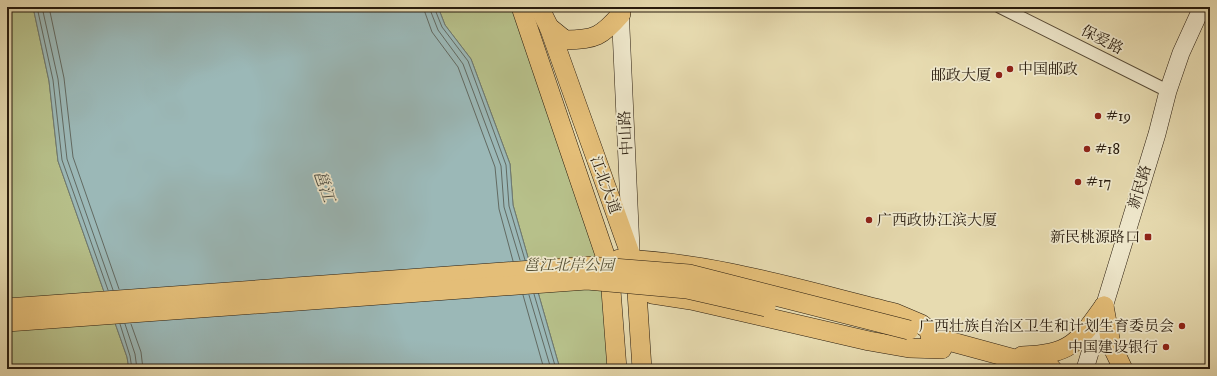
<svg xmlns="http://www.w3.org/2000/svg" width="1217" height="376" viewBox="0 0 1217 376" font-family="'IM FELL DW Pica','Noto Serif SC',serif">
	<style>
		.green { fill: #b7c08a; stroke: #706e4c }
		.water { fill: #9bb8b7; stroke: #6d7973 }
		.lines { fill: none; stroke-linecap: round; stroke-linejoin: round }
		.shore { stroke: #626a62; stroke-width: 1 }
		.street-casing { stroke: #584b36; stroke-width: 14 }
		.secondary-casing { stroke: #281b0d; stroke-width: 18 }
		.primary-casing { stroke: #281b0d; stroke-width: 20 }
		.street { stroke: #efe8cc; stroke-width: 12 }
		.secondary { stroke: #efe8cc; stroke-width: 17 }
		.primary { stroke: #e4be78; stroke-width: 19 }
		.primary-bridge-casing { stroke: #281b0d; stroke-width: 20; stroke-linecap: butt }
		.primary-bridge { stroke: #e4be78; stroke-width: 19 }
		.poi-dot { fill: #8f2418; stroke: #efe8cc; stroke-width: 1.5 }
		.labels { text-anchor: middle; dominant-baseline: central; stroke-width: 3.5; stroke-linejoin: round; paint-order: stroke }
		.street-label { font-size: 15px; fill: #281b0d; stroke: #efe8cc }
		.poi-label { font-size: 15px; fill: #281b0d; stroke: #efe8cc; text-anchor: start }
		.park-label { font-size: 15px; font-style: italic; fill: #534d32; stroke: #efe8cc }
		.water-label { font-size: 16px; font-style: italic; fill: #4a4a40; stroke: #efe8cc }
	</style>
	<rect width="100%" height="100%" fill="#e7dbb0"/>
	<filter id="stains"><feTurbulence type="fractalNoise" baseFrequency=".005" numOctaves="4"/><feColorMatrix values="0 0 0 0 .2 0 0 0 0 .09 0 0 0 0 .02 0 0 0 .5 -.17"/></filter>
	<radialGradient id="worn" r=".72"><stop offset=".6" stop-color="#630" stop-opacity="0"/><stop offset="1" stop-color="#630" stop-opacity=".3"/></radialGradient>
	<g class="green">
		<polygon points="7,7 33,7 49,81 58,161 127,357 129,369 7,369"/>
		<polygon points="438,7 521,7 606,258 617,369 560,369 513,205 510,164 471,59 445,25"/>
	</g>
	<polygon class="water" points="33,7 438,7 445,25 471,59 510,164 513,205 560,369 129,369 127,357 58,161 49,81"/>
	<g class="lines">
		<g class="shore">
			<polyline points="37,7 53,80 62,160 108,290"/>
			<polyline points="42,7 58,79 67,159 113,290"/>
			<polyline points="49,7 64,78 73,157 119,289"/>
			<polyline points="423,7 432,32 458,67 495,167 499,209 513,261"/>
			<polyline points="429,7 438,30 463,64 501,166 504,207 520,260"/>
			<polyline points="434,7 442,27 468,61 506,165 509,206 525,260"/>
			<polyline points="534,294 556,369"/>
			<polyline points="523,295 544,369"/>
			<polyline points="529,295 551,369"/>
			<polyline points="120,324 130,356 132,369"/>
			<polyline points="125,324 135,354 137,369"/>
			<polyline points="131,324 141,352 143,369"/>
		</g>
		<g class="street-casing">
			<polyline id="street" points="1000,7 1168,91"/>
		</g>
		<g class="secondary-casing">
			<g id="secondary">
				<polyline points="620,7 631,249"/>
				<polyline points="1085,369 1157,134 1168,91 1181,53 1202,7"/>
			</g>
		</g>
		<g class="primary-casing">
			<g id="primary">
				<polyline points="521,7 606,258 611,290 617,369"/>
				<polyline points="539,7 549,27 632,259 637,292 642,369"/>
				<path d="M549,27L565,40C595,40 602,36 621,14"/>
				<path d="M619,259C713,262 804,291 895,313L921,324L942,340"/>
				<polyline points="652,294 691,300 869,341 909,348 942,349"/>
				<polyline points="1104,306 1111,344 1123,369"/>
				<polyline points="930,336 1052,369"/>
				<path d="M1022,356C1070,354 1077,344 1104,306"/>
			</g>
		</g>
		<use href="#street" class="street"/>
		<use href="#secondary" class="secondary"/>
		<use href="#primary" class="primary"/>
		<g class="primary-bridge-casing">
			<g id="primary-bridge">
				<polyline points="7,308 587,266 689,274 909,330"/>
				<polyline points="7,322 587,280 687,289 766,307"/>
			</g>
		</g>
		<use href="#primary-bridge" class="primary-bridge"/>
	</g>
	<g class="poi-dot">
		<circle cx="1010" cy="69" r="4"/>
		<circle cx="999" cy="75" r="4"/>
		<circle cx="1098" cy="116" r="4"/>
		<circle cx="1087" cy="149" r="4"/>
		<circle cx="1078" cy="182" r="4"/>
		<circle cx="869" cy="220" r="4"/>
		<rect x="1144" y="233" width="8" height="8" rx="2"/>
		<circle cx="1182" cy="326" r="4"/>
		<circle cx="1166" cy="347" r="4"/>
	</g>
	<g class="labels">
		<g class="street-label">
			<text transform="translate(1102 40) rotate(27)">保爱路</text>
			<text transform="translate(626 133) rotate(-93)">中山路</text>
			<text transform="translate(605 185) rotate(70)">江北大道</text>
			<text transform="translate(1140 187) rotate(-73)">新民路</text>
		</g>
		<g class="poi-label">
			<text x="1018" y="69">中国邮政</text>
			<text x="991" y="75" text-anchor="end">邮政大厦</text>
			<text x="1106" y="116">#19</text>
			<text x="1095" y="149">#18</text>
			<text x="1086" y="182">#17</text>
			<text x="877" y="220">广西政协江滨大厦</text>
			<text x="1140" y="237" text-anchor="end">新民桃源路口</text>
			<text x="1174" y="326" text-anchor="end">广西壮族自治区卫生和计划生育委员会</text>
			<text x="1158" y="347" text-anchor="end">中国建设银行</text>
		</g>
		<g class="park-label">
			<text x="569" y="265">邕江北岸公园</text>
		</g>
		<g class="water-label">
			<text transform="translate(324 186) rotate(71)">邕江</text>
		</g>
	</g>
	<rect width="1217" height="376" fill="none" stroke="#e7dbb0" stroke-width="24"/>
	<rect x="8" y="8" width="1201" height="360" fill="none" stroke="#281b0d" stroke-width="2"/>
	<rect x="12" y="12" width="1193" height="352" fill="none" stroke="#281b0d"/>
	<rect width="100%" height="100%" filter="url(#stains)"/>
	<rect width="100%" height="100%" fill="url(#worn)"/>
</svg>
